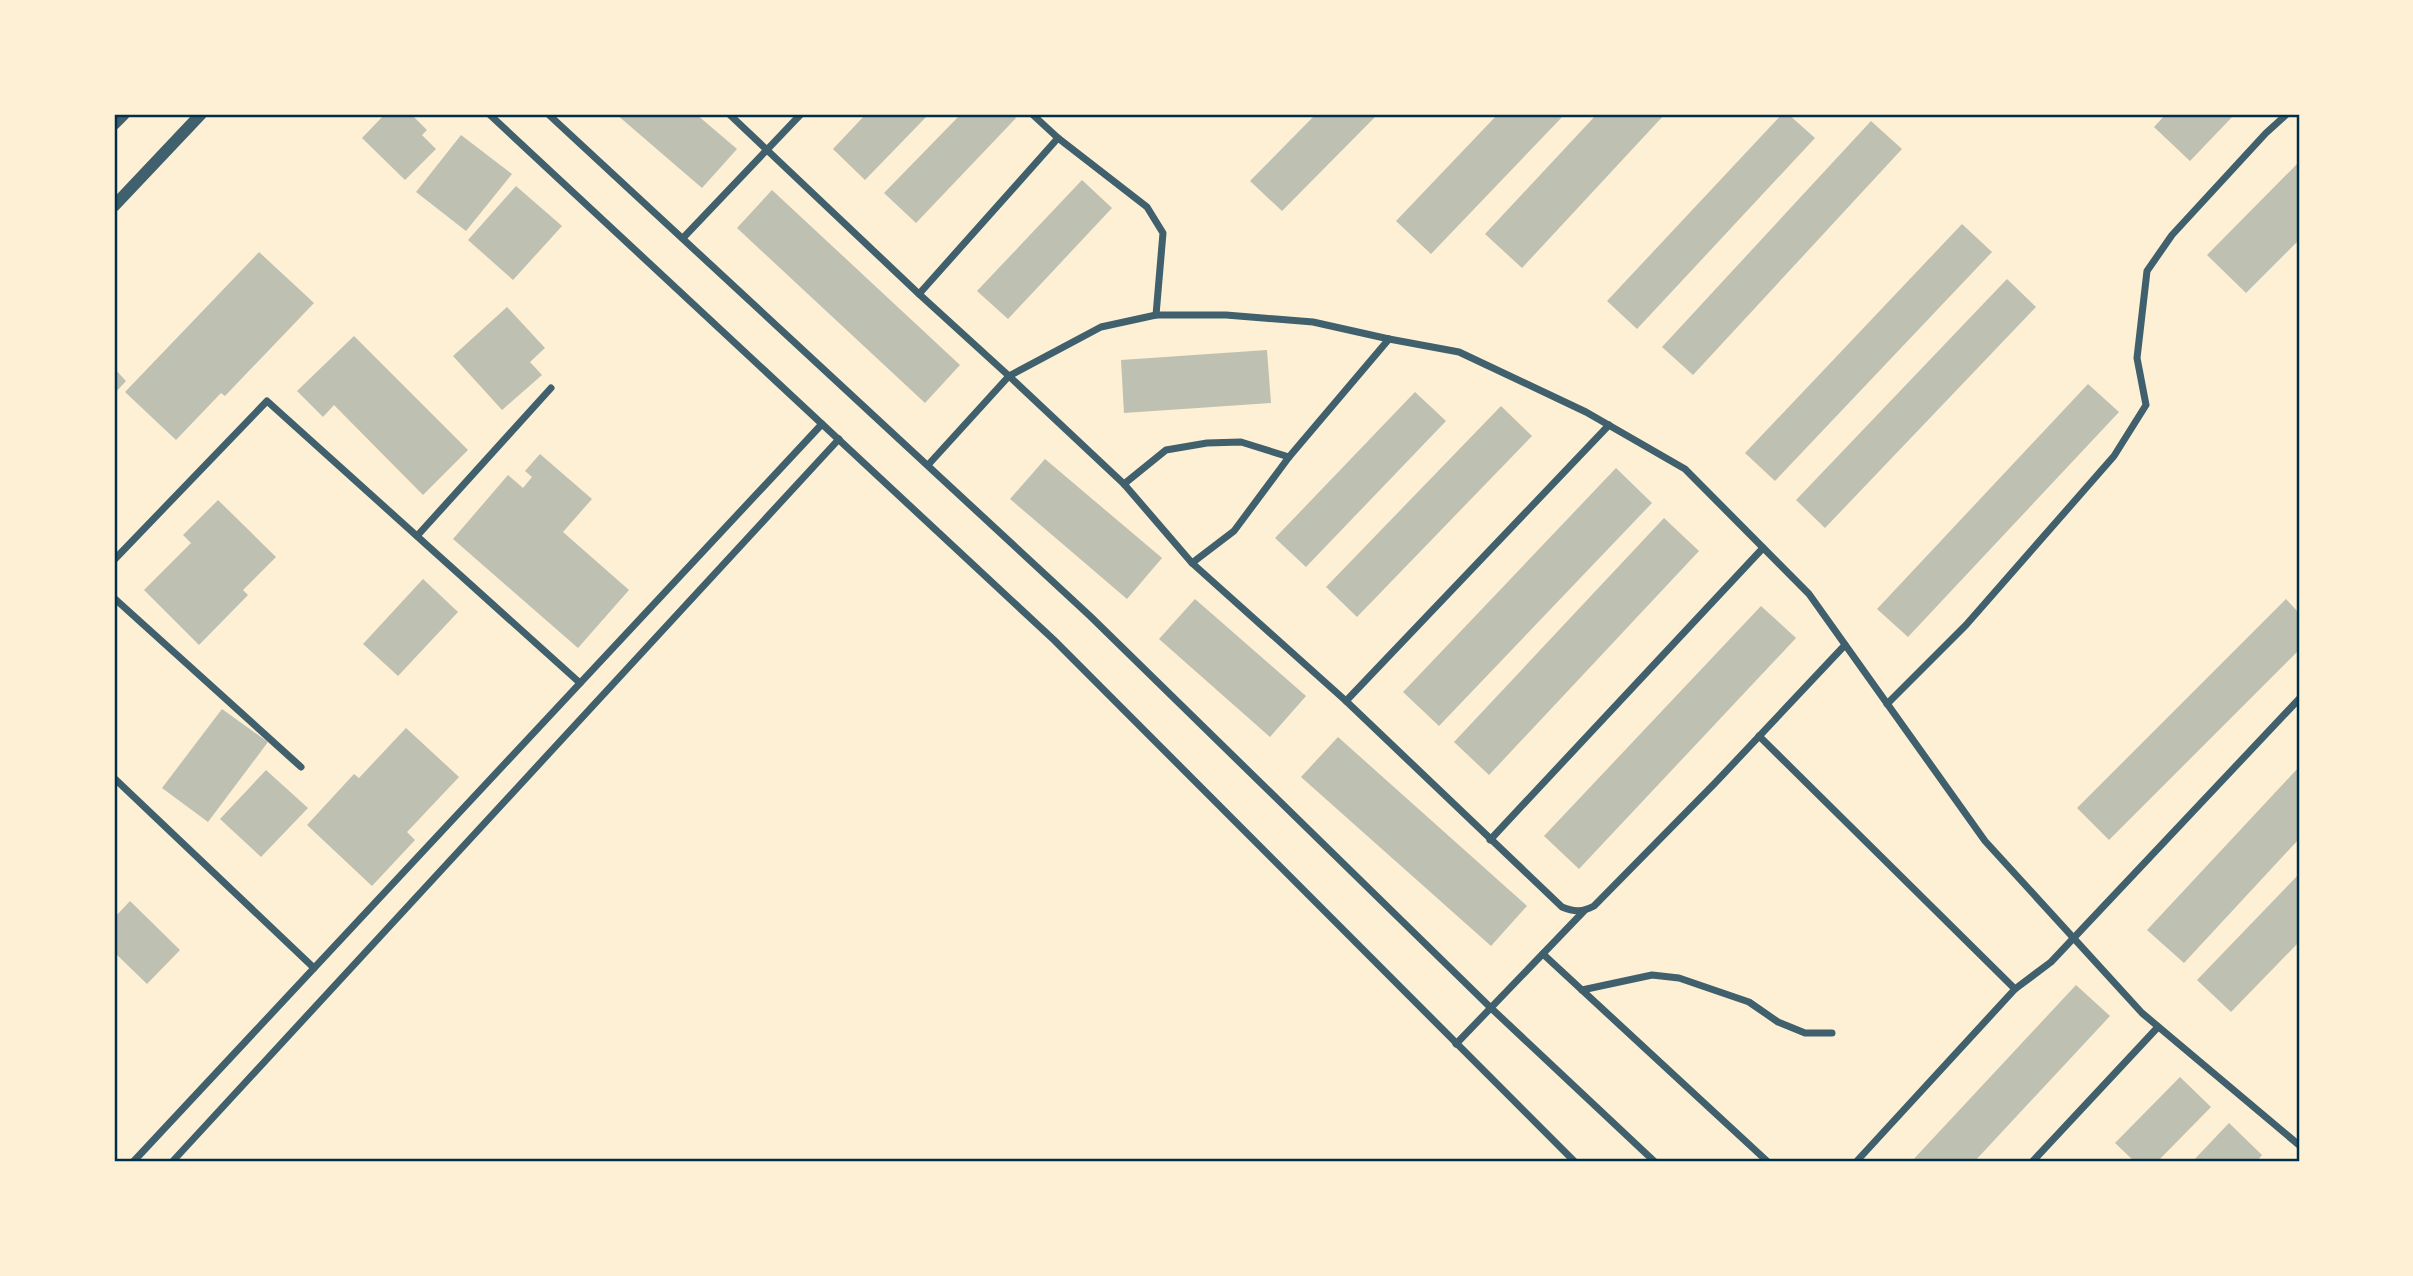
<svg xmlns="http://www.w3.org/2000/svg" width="2413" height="1276" viewBox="0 0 2413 1276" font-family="Rubik,sans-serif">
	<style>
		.building { fill: #bec0b2 }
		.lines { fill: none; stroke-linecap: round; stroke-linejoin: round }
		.minor { stroke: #3f606c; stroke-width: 7 }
		.tertiary { stroke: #3f606c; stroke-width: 12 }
		.neatline { fill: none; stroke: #003049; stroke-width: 2.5 }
	</style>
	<rect width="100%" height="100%" fill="#fdf0d5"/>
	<g class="building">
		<polygon points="385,114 417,114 414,117 427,130 422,135 436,149 405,180 362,138"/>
		<polygon points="616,114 696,114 737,149 702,188"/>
		<polygon points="866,114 929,114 865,180 833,149"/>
		<polygon points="961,114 1011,114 1016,118 916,223 884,193"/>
		<polygon points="1316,114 1378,114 1282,211 1250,181"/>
		<polygon points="1498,114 1565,114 1431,254 1396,221"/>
		<polygon points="1597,114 1665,114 1522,268 1485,234"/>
		<polygon points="1782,114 1788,114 1815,138 1637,329 1607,301"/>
		<polygon points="2166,114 2235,114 2190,161 2154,127"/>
		<polygon points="1871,121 1902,149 1693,375 1662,347"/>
		<polygon points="461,135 512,174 466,231 416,192"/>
		<polygon points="2299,162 2299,240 2246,293 2207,255"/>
		<polygon points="1082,180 1112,208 1008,319 977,291"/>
		<polygon points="516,186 562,226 513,280 468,240"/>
		<polygon points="772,190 960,365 925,403 737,228"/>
		<polygon points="1962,224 1992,252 1775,481 1745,453"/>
		<polygon points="259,252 314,303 225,396 221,393 176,440 125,392"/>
		<polygon points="2007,279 2036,307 1825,528 1796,500"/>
		<polygon points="507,307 545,348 530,362 542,375 502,410 453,356"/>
		<polygon points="354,336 468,450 423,495 334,405 323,417 297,391"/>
		<polygon points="1267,350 1271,403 1124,413 1121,360"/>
		<polygon points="114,368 126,381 114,394"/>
		<polygon points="2088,384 2119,412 1908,637 1877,609"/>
		<polygon points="1415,392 1446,421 1306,567 1275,538"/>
		<polygon points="1501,406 1532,436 1357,617 1326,587"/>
		<polygon points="540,454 592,499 563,532 629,590 578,648 453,539 508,475 523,488 532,477 525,471"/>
		<polygon points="1045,459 1162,558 1127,599 1010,499"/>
		<polygon points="1616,468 1652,503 1439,726 1403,692"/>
		<polygon points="218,500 276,557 243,590 248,595 199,645 144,590 191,543 183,535"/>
		<polygon points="1664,518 1699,551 1489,775 1454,742"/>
		<polygon points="423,579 458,612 398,676 363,644"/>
		<polygon points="1195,599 1306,696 1270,737 1159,639"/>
		<polygon points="2286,599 2299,613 2299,650 2109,840 2077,808"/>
		<polygon points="1761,606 1796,638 1579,869 1544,836"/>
		<polygon points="222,709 268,742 208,822 162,788"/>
		<polygon points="406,728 459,777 407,832 415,840 372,886 307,825 354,774 359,778"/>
		<polygon points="1338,737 1527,906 1491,946 1301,777"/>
		<polygon points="2299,767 2299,839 2184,963 2147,930"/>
		<polygon points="266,770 308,808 261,857 220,819"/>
		<polygon points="2299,874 2299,942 2231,1012 2197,980"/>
		<polygon points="130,901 180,950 147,984 114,952 114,918"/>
		<polygon points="2076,985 2110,1016 1974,1162 1911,1162"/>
		<polygon points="2180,1077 2211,1107 2157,1162 2135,1162 2115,1143"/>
		<polygon points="2229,1123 2262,1155 2256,1162 2192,1162"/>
	</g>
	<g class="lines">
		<g class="minor">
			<polyline points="489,114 1054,640 1575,1162"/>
			<polyline points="548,114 1090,616 1491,1008 1655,1162"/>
			<polyline points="729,114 919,294 1009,376 1101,327 1156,315 1226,315 1313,322 1389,339 1459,352 1586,412 1685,469 1809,594 1985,841 2142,1013 2299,1145"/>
			<polyline points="1058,138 1147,207 1163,233 1156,315"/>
			<polyline points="683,238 801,114"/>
			<polyline points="919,294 1058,138 1032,114"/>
			<path d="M928,465L1009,376L1124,484L1192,563L1346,701L1562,907C1574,912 1583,912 1594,906L1716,782L1845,645"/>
			<polyline points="1124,484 1166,450 1207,443 1241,442 1289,457 1389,339"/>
			<polyline points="417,536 551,388"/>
			<polyline points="114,560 267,401 580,683"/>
			<polyline points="1192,563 1234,531 1289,457"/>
			<polyline points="114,598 301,767"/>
			<polyline points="1346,701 1609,425"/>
			<polyline points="1887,704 1966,625 2114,456 2146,405 2137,358 2147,271 2172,235 2266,133 2287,114"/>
			<polyline points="1759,736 2015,989 2051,962 2299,699"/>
			<polyline points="114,778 314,968"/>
			<polyline points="1490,840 1763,548"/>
			<polyline points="1543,954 1768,1162"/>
			<polyline points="1582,990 1652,975 1679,978 1749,1002 1778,1022 1805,1033 1832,1033"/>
			<polyline points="1456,1044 1584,911"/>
			<polyline points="133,1162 822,424"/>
			<polyline points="172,1162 839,439"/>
			<polyline points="1856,1162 2015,989"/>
			<polyline points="2032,1162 2158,1027"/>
		</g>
		<g class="tertiary">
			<polyline points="114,124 124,114"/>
			<polyline points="114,206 201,114"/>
		</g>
	</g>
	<rect width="2413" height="1276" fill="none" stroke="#fdf0d5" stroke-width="231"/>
	<rect x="116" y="116" width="2182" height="1044" class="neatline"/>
</svg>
